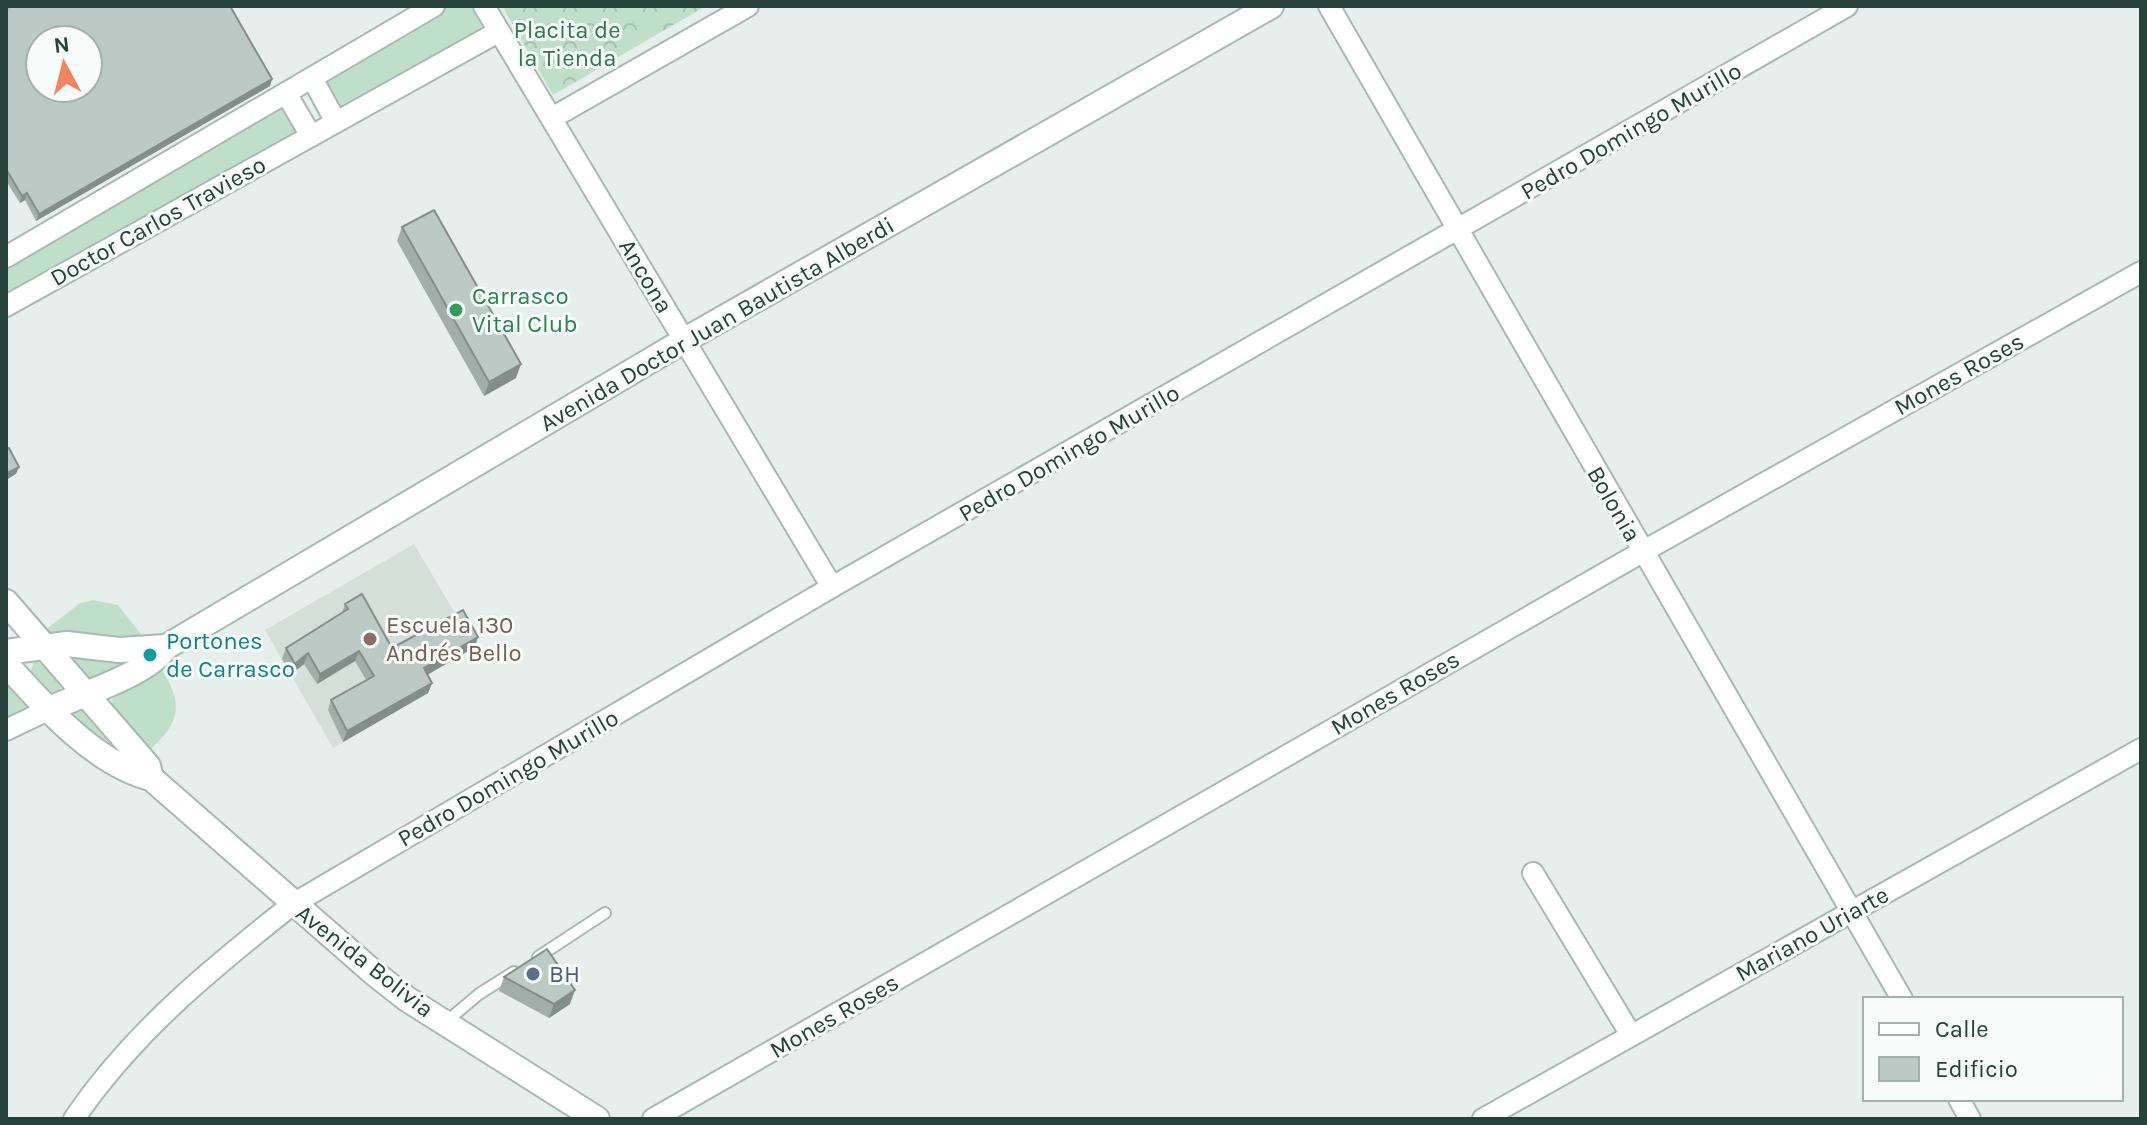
<svg xmlns="http://www.w3.org/2000/svg" width="2147" height="1125" viewBox="0 0 2147 1125" font-family="Karla,sans-serif">
	<style>
		.built { fill: #d4dfda }
		.grass { fill: #bfe0c8 }
		.forest { fill: url(#forest-crowns) }
		.lines { fill: none; stroke-linecap: round; stroke-linejoin: round }
		.service-casing { stroke: #a8b8b2; stroke-width: 14 }
		.minor-casing { stroke: #a8b8b2; stroke-width: 24 }
		.tertiary-casing { stroke: #a8b8b2; stroke-width: 28 }
		.service { stroke: #fff; stroke-width: 10 }
		.minor { stroke: #fff; stroke-width: 20 }
		.tertiary { stroke: #fff; stroke-width: 24 }
		.wall { fill: #a1aea9 }
		.shaded-wall { fill: #838d89 }
		.building { fill: #bbcac4; stroke: #838d89; stroke-width: 2; fill-rule: evenodd }
		.leisure-dot { fill: #2e9e5b; stroke: #f7fbf9; stroke-width: 3 }
		.education-dot { fill: #8d6e63; stroke: #f7fbf9; stroke-width: 3 }
		.culture-dot { fill: #0f9aa8; stroke: #f7fbf9; stroke-width: 3 }
		.service-dot { fill: #5c6f8a; stroke: #f7fbf9; stroke-width: 3 }
		.labels { text-anchor: middle; dominant-baseline: central; stroke-width: 6; stroke-linejoin: round; paint-order: stroke }
		.park-label { font-size: 24px; fill: #2d7a4b; stroke: #f7fbf9 }
		.street-label { font-size: 24px; fill: #24423a; stroke: #f7fbf9 }
		.leisure-label { font-size: 24px; fill: #27864d; stroke: #f7fbf9; text-anchor: start }
		.education-label { font-size: 24px; fill: #785e54; stroke: #f7fbf9; text-anchor: start }
		.culture-label { font-size: 24px; fill: #0d838f; stroke: #f7fbf9; text-anchor: start }
		.service-label { font-size: 24px; fill: #4e5e75; stroke: #f7fbf9; text-anchor: start }
	</style>
	<defs>
		<pattern id="forest-crowns" width="20" height="18" patternUnits="userSpaceOnUse" patternTransform="scale(2)"><rect width="20" height="18" fill="#bfe0c8"/><path d="M2 6a3 3 0 1 1 6 0M12 15a3 3 0 1 1 6 0" fill="none" stroke="#a4c1ad"/></pattern>
	</defs>
	<rect width="100%" height="100%" fill="#e6efeb"/>
	<polygon class="built" points="414,544 475,647 420,679 428,693 333,748 265,630"/>
	<g class="grass">
		<polygon points="438,6 474,6 482,28 338,107 322,77"/>
		<polygon points="280,102 296,130 293,134 6,292 6,266"/>
		<polygon points="93,600 118,605 144,638 133,643 44,631 80,603"/>
		<polygon points="66,652 122,662 125,665 87,682"/>
		<polygon points="35,659 62,683 59,692 46,693 29,675"/>
		<path d="M159,665C184,704 182,720 149,751C134,735 105,715 114,692Z"/>
		<polygon points="6,682 28,705 27,709 6,719"/>
		<polygon points="82,707 109,737 109,740 103,741 72,718 71,711"/>
	</g>
	<polygon class="forest" points="502,6 706,6 553,95"/>
	<g class="lines">
		<g class="service-casing">
			<g id="service">
				<polyline points="538,957 605,913"/>
				<polyline points="447,1021 479,994 514,972"/>
			</g>
		</g>
		<g class="minor-casing">
			<g id="minor">
				<polyline points="484,6 832,587"/>
				<polyline points="1329,6 1902,999"/>
				<polyline points="312,78 336,122"/>
				<polyline points="286,93 311,136"/>
				<polyline points="552,118 748,6"/>
				<polyline points="6,257 434,6"/>
				<polyline points="6,306 498,32"/>
				<polyline points="6,730 48,710"/>
				<polyline points="1533,873 1631,1035"/>
				<polyline points="1959,1099 1970,1119"/>
				<path d="M74,1119C132,1033 212,968 293,904L832,587L1847,6"/>
				<polyline points="653,1119 1642,552 2141,272"/>
				<polyline points="1483,1119 2141,749"/>
			</g>
		</g>
		<g class="tertiary-casing">
			<g id="tertiary">
				<polyline points="6,602 148,766 151,778"/>
				<polyline points="6,652 67,644 119,650 166,647"/>
				<path d="M6,664C43,705 96,765 151,778L374,973L407,999L597,1119"/>
				<path d="M48,710C80,694 146,676 166,647L685,340L1271,6"/>
			</g>
		</g>
		<use href="#service" class="service"/>
		<use href="#minor" class="minor"/>
		<use href="#tertiary" class="tertiary"/>
	</g>
	<g class="wall">
		<polygon points="6,9 272,79 270,86 36,221 25,200 20,203 6,181"/>
		<polygon points="402,227 516,378 484,396 397,241"/>
		<polygon points="345,604 392,648 475,647 427,675 432,683 428,693 343,742 328,710 331,700 366,680 355,661 317,684 304,664 291,674 282,659 286,648 342,613"/>
		<polygon points="504,977 570,1004 549,1018 499,991"/>
	</g>
	<g class="shaded-wall">
		<polygon points="272,79 270,86 36,221 39,214"/>
		<polygon points="27,193 25,200 20,203 22,196"/>
		<polygon points="521,364 516,378 484,396 489,382"/>
		<polygon points="19,467 16,474 6,480 6,474"/>
		<polygon points="478,637 475,647 420,679 424,668"/>
		<polygon points="359,651 355,661 317,684 320,674"/>
		<polygon points="308,653 304,664 291,674 295,664"/>
		<polygon points="432,683 428,693 343,742 347,731"/>
		<polygon points="575,990 570,1004 549,1018 554,1004"/>
	</g>
	<g class="building">
		<path d="M10,6H230L272,79L39,214L27,193L22,196L6,169V9ZM40,40H88V88H40Z"/>
		<polygon points="434,210 521,364 489,382 402,227"/>
		<polygon points="9,448 19,467 6,474 6,449"/>
		<polygon points="362,594 392,648 463,610 478,637 424,668 432,683 347,731 331,700 374,676 359,651 320,674 308,653 295,664 286,648 348,609 345,604"/>
		<polygon points="547,949 575,990 554,1004 504,977"/>
	</g>
	<circle class="leisure-dot" cx="456" cy="310" r="8"/>
	<circle class="education-dot" cx="370" cy="639" r="8"/>
	<circle class="culture-dot" cx="150" cy="655" r="8"/>
	<circle class="service-dot" cx="533" cy="974" r="8"/>
	<g class="labels">
		<g class="park-label">
			<text x="567" y="30">Placita de<tspan x="567" dy="28">la Tienda</tspan></text>
		</g>
		<g class="street-label">
			<text transform="translate(1631 131) rotate(-30)">Pedro Domingo Murillo</text>
			<text transform="translate(158 221) rotate(-29)">Doctor Carlos Travieso</text>
			<text transform="translate(646 276) rotate(59)">Ancona</text>
			<text transform="translate(717 324) rotate(-30)">Avenida Doctor Juan Bautista Alberdi</text>
			<text transform="translate(1959 374) rotate(-29)">Mones Roses</text>
			<text transform="translate(1069 453) rotate(-30)">Pedro Domingo Murillo</text>
			<text transform="translate(1614 504) rotate(60)">Bolonia</text>
			<text transform="translate(1395 693) rotate(-30)">Mones Roses</text>
			<text transform="translate(508 778) rotate(-30)">Pedro Domingo Murillo</text>
			<text transform="translate(1812 934) rotate(-29)">Mariano Uriarte</text>
			<text transform="translate(365 961) rotate(38)">Avenida Bolivia</text>
			<text transform="translate(834 1016) rotate(-30)">Mones Roses</text>
		</g>
		<g class="leisure-label">
			<text x="472" y="296">Carrasco<tspan x="472" dy="28">Vital Club</tspan></text>
		</g>
		<g class="education-label">
			<text x="386" y="625">Escuela 130<tspan x="386" dy="28">Andrés Bello</tspan></text>
		</g>
		<g class="culture-label">
			<text x="166" y="641">Portones<tspan x="166" dy="28">de Carrasco</tspan></text>
		</g>
		<g class="service-label">
			<text x="549" y="974">BH</text>
		</g>
	</g>
	<rect width="2147" height="1125" fill="none" stroke="#24423a" stroke-width="16"/>
	<rect x="1863" y="997" width="260" height="104" fill="#f7fbf9" stroke="#a3b1ad" stroke-width="2"/>
	<rect x="1879" y="1023" width="40" height="12" fill="#ffffff" stroke="#a3b1ad" stroke-width="2"/>
	<text x="1935" y="1037" font-size="24" fill="#24423a">Calle</text>
	<rect x="1879" y="1057" width="40" height="24" fill="#bbcac4" stroke="#a3b1ad" stroke-width="2"/>
	<text x="1935" y="1077" font-size="24" fill="#24423a">Edificio</text>
	<g transform="translate(64 64) rotate(353)"><circle r="38" fill="#f7fbf9" stroke="#a3b1ad" stroke-width="2"/>
	<path d="M0-6L14 30L0 20L-14 30Z" fill="#f4845f"/>
	<text y="-12" font-size="22" font-weight="bold" text-anchor="middle" fill="#24423a">N</text>
	</g>
</svg>
